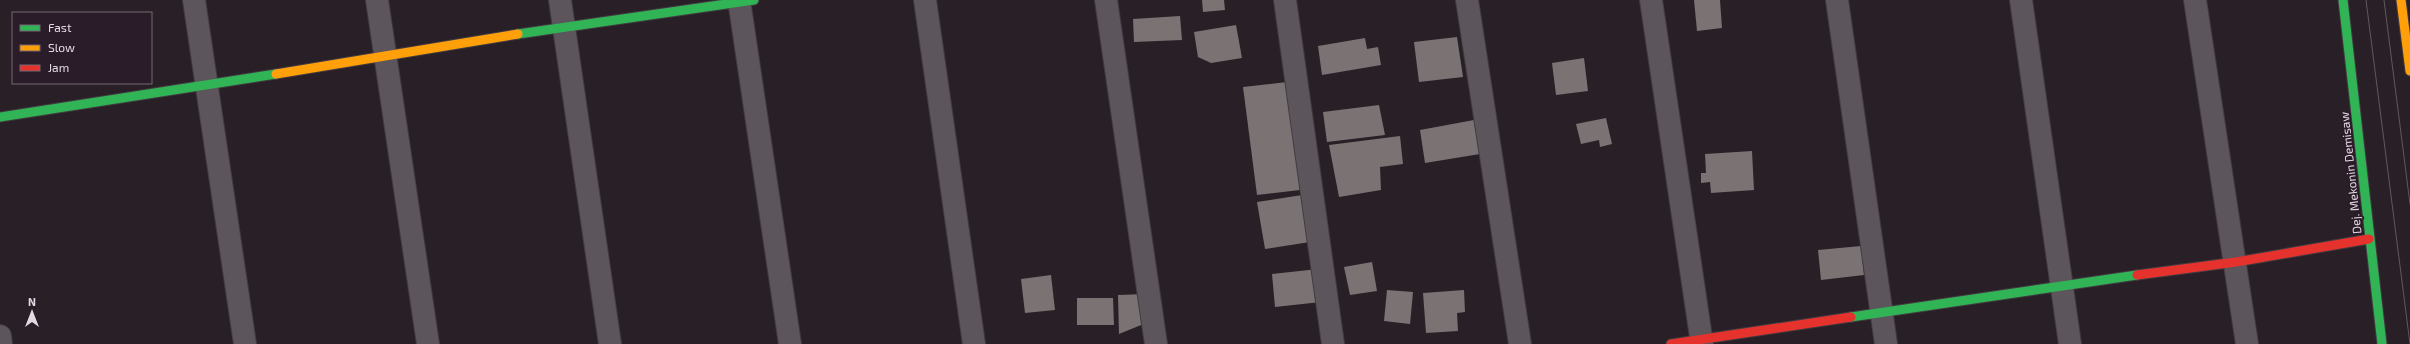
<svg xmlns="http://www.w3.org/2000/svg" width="2410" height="344" viewBox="0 0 2410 344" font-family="'Exo 2',sans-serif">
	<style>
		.building { fill: #7a7273 }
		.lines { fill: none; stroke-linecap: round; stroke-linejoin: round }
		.street-casing { stroke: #423b41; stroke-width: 24 }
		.fast-casing { stroke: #423b41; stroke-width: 11 }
		.slow-casing { stroke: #423b41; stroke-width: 11 }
		.jam-casing { stroke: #423b41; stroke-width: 11 }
		.street { stroke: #5c565c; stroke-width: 22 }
		.fast { stroke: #30b455; stroke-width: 9 }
		.slow { stroke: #ff9f0a; stroke-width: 9 }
		.jam { stroke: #e5322d; stroke-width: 9 }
		.tram { stroke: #5f595d; stroke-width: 1 }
		.labels { text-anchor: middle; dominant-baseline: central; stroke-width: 4; stroke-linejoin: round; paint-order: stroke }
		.street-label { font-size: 12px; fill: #e3d9e2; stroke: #2b1c29 }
	</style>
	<rect width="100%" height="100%" fill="#282026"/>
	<g class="building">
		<polygon points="1202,0 1224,0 1225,10 1203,12"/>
		<polygon points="1694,0 1720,0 1722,28 1697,31"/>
		<polygon points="1180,16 1182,40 1134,42 1133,19"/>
		<polygon points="1236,25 1242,58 1211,63 1198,57 1194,32"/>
		<polygon points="1457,37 1463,77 1419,82 1414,42"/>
		<polygon points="1365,38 1367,49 1378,47 1381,65 1322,75 1318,46"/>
		<polygon points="1584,58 1588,91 1556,95 1552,63"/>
		<polygon points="1287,82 1300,190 1257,195 1243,87"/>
		<polygon points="1379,105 1385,135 1327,142 1323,112"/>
		<polygon points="1606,118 1612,144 1600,147 1599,140 1581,144 1576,124"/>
		<polygon points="1474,120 1480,154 1425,163 1420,130"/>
		<polygon points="1400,136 1403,164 1380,167 1381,190 1339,197 1329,145"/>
		<polygon points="1752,151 1754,190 1711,193 1710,182 1701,183 1701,173 1706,173 1705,154"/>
		<polygon points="1302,195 1310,242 1265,249 1257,202"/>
		<polygon points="1861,246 1864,275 1821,280 1818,250"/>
		<polygon points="1372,262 1377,291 1350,295 1344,267"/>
		<polygon points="1318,269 1321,302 1275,307 1272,274"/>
		<polygon points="1051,275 1055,310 1025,313 1021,279"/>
		<polygon points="1387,290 1413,292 1410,324 1384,321"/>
		<polygon points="1464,290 1465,312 1457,313 1458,331 1426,333 1423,293"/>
		<polygon points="1145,294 1146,323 1119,334 1118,295"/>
		<polygon points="1077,298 1113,298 1114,325 1077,325"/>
	</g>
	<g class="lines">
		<g class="street-casing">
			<g id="street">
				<polyline points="194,0 245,344"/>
				<polyline points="377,0 428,344"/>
				<polyline points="560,0 610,344"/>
				<polyline points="739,0 790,344"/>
				<polyline points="925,0 974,344"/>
				<polyline points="1106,0 1156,344"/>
				<polyline points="1285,0 1333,344"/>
				<polyline points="1467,0 1520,344"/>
				<polyline points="1651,0 1702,344"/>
				<polyline points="1837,0 1886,344"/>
				<polyline points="2021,0 2070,344"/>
				<polyline points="2195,0 2247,344"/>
				<polyline points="0,336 1,344"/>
			</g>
		</g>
		<g class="fast-casing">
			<g id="fast">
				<polyline points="2343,0 2382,344"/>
				<polyline points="518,34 754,0"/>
				<polyline points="0,117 276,74"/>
				<polyline points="1851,317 2137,275"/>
			</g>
		</g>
		<g class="slow-casing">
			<g id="slow">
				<polyline points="2401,0 2410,71"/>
				<polyline points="276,74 518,34"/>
			</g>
		</g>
		<g class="jam-casing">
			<g id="jam">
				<polyline points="2137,275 2236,262 2369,239"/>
				<polyline points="1671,344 1851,317"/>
			</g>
		</g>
		<use href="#street" class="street"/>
		<use href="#fast" class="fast"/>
		<use href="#slow" class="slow"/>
		<use href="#jam" class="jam"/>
		<g class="tram">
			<polyline points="2366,0 2410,344"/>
			<polyline points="2384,0 2410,204"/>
		</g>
	</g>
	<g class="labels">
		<g class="street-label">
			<text transform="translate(2350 173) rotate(-96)">Dej. Mekonin Demisaw</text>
		</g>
	</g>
	<rect x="12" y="12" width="140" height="72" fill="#2b1c29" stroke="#756873"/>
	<rect x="20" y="25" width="20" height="6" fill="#30b455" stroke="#756873"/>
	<text x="48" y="32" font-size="12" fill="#e3d9e2">Fast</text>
	<rect x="20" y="45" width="20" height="6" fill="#ff9f0a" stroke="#756873"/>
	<text x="48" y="52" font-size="12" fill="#e3d9e2">Slow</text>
	<rect x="20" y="65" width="20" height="6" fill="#e5322d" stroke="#756873"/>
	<text x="48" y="72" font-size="12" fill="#e3d9e2">Jam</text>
	<g transform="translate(32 312)" stroke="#2b1c29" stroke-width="3" paint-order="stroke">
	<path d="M0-3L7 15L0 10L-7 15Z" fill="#e3d9e2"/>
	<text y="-6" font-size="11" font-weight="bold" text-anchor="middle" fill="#e3d9e2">N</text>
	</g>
</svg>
